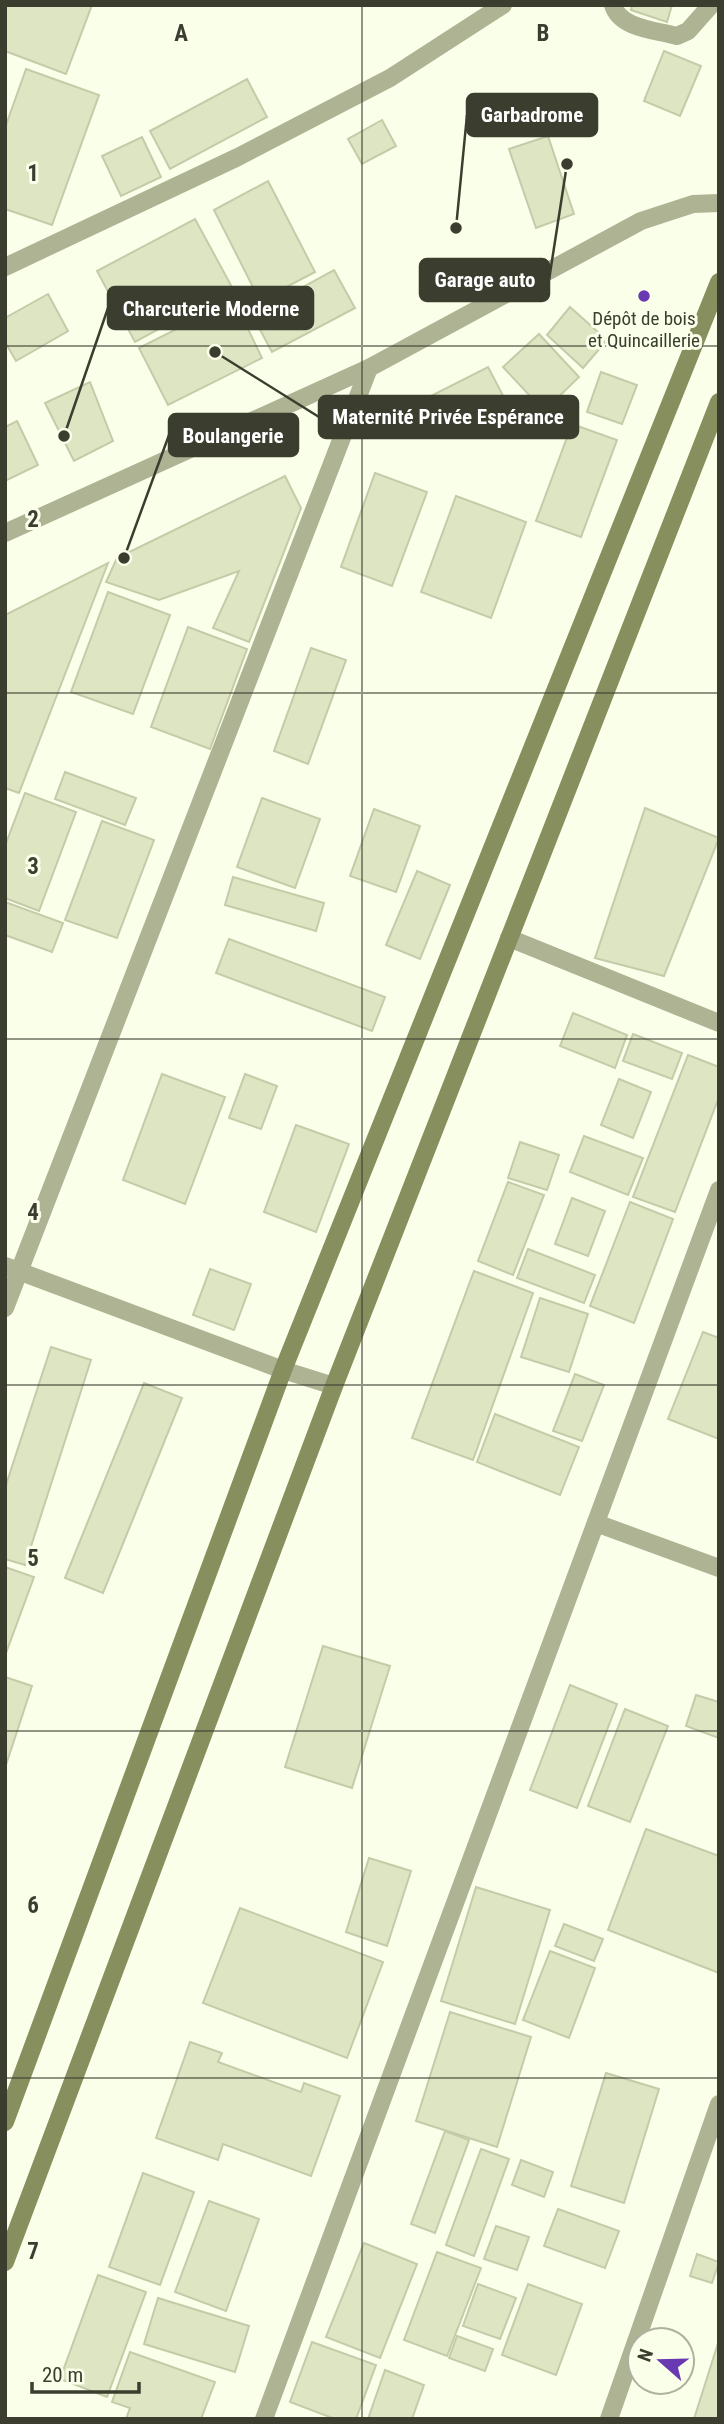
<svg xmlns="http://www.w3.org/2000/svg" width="724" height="2424" viewBox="0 0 724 2424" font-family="'Roboto Condensed',sans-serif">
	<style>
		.building { fill: #dee5c2; stroke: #c4cba8; stroke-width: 2 }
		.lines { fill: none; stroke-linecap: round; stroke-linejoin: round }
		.service { stroke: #adb393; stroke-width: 18 }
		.minor { stroke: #adb393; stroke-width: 18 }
		.tertiary { stroke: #adb393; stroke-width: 18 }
		.secondary { stroke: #878f5f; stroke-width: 18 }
		.grid { fill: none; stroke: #3b3d2f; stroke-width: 2; stroke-opacity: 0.55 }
		.poi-dot { fill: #6839b1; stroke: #faffe9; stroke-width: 2.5 }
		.labels { text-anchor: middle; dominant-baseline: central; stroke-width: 6; stroke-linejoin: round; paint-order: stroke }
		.poi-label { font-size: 19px; fill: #3b3d2f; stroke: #faffe9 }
		.grid-label { font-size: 23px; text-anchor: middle; font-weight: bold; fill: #3b3d2f; stroke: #faffe9; stroke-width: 6; stroke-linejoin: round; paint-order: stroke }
		.leader { fill: none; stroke: #3b3d2f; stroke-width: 2.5 }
		.callout-dot { fill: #3b3d2f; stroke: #faffe9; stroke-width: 2.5 }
		.callout { fill: #3b3d2f; stroke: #3b3d2f; stroke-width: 2.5 }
		.callout-label { font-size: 21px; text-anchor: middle; font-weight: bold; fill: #fff }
	</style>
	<rect width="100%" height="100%" fill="#faffe9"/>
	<g class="building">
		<polygon points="5,5 92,5 66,74 5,51"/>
		<polygon points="632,5 672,5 667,22 631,10"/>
		<polygon points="664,51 701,66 680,116 644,101"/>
		<polygon points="26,69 99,95 52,225 5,209 5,128"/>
		<polygon points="247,79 267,117 170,169 150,131"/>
		<polygon points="382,120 396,146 362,164 348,139"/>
		<polygon points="548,136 574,214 536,228 509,149"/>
		<polygon points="142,137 161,177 121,196 102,156"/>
		<polygon points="268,181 315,272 260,301 214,210"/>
		<polygon points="195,219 233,289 135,342 97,271"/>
		<polygon points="334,270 355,308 272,352 252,315"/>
		<polygon points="48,294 68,331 16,361 5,342 5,318"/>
		<polygon points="234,300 262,358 168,405 139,348"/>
		<polygon points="570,307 607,340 583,368 547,335"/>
		<polygon points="539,334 579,377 544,411 503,367"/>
		<polygon points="488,367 508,405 451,435 431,396"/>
		<polygon points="601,372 637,385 622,424 587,412"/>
		<polygon points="90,382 113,441 74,461 45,403"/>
		<polygon points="17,421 38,465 5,481 5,427"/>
		<polygon points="572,424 617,440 581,537 536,521"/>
		<polygon points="375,473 427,492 392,586 341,567"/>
		<polygon points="285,476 301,508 249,642 213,628 239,571 159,600 106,582 117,558"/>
		<polygon points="456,496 526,522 491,618 421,592"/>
		<polygon points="108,563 19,793 5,788 5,615"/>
		<polygon points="108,592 170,615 133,714 71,692"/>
		<polygon points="188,627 247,649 210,749 151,727"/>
		<polygon points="311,648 346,660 308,764 274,751"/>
		<polygon points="65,772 136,798 125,825 55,799"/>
		<polygon points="25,793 76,812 39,911 5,898 5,846"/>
		<polygon points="262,798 320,819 295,888 237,867"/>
		<polygon points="645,808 719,838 664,976 595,958"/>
		<polygon points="374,809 420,826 396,892 350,876"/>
		<polygon points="102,821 154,840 117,938 65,920"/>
		<polygon points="417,871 450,885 420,959 386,945"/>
		<polygon points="233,877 324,903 316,931 225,905"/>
		<polygon points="5,902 63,923 52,952 5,935"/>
		<polygon points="229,939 385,997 372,1031 216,973"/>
		<polygon points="573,1013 627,1035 615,1068 560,1046"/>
		<polygon points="633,1034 682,1053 672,1079 623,1061"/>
		<polygon points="688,1055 719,1067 719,1097 675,1212 633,1197"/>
		<polygon points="162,1074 225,1097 185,1204 123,1180"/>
		<polygon points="245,1074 277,1086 261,1129 229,1118"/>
		<polygon points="619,1079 651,1092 633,1138 601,1125"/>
		<polygon points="296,1125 349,1144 316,1232 264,1212"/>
		<polygon points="584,1136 643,1158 628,1195 570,1172"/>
		<polygon points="520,1142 559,1155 547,1190 508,1178"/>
		<polygon points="508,1182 544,1195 513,1275 478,1261"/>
		<polygon points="572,1198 605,1211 588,1256 555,1244"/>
		<polygon points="630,1202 673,1219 634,1323 590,1306"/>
		<polygon points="528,1249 595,1275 584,1303 517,1278"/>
		<polygon points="210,1269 251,1284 234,1330 193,1315"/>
		<polygon points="474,1271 533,1293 473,1460 412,1438"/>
		<polygon points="540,1298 588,1314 569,1372 521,1357"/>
		<polygon points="703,1332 719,1338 719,1439 668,1419"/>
		<polygon points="51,1347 91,1360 25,1565 5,1559 5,1488"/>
		<polygon points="575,1374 604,1385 582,1441 553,1431"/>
		<polygon points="144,1383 182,1398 103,1593 65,1578"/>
		<polygon points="495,1414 579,1447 560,1495 477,1462"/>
		<polygon points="5,1567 34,1577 6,1653 5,1653"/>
		<polygon points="323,1646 390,1666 352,1788 285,1767"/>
		<polygon points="5,1677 32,1686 5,1768"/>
		<polygon points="570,1685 617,1704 577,1808 530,1790"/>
		<polygon points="696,1695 719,1702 719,1738 686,1726"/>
		<polygon points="625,1709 668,1726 630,1822 588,1806"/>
		<polygon points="646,1829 719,1856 719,1973 608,1930"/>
		<polygon points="369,1858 411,1871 387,1946 346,1932"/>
		<polygon points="476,1887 550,1910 515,2024 441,2001"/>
		<polygon points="240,1908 383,1962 347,2058 203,2003"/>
		<polygon points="564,1924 603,1939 594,1961 555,1946"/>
		<polygon points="550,1951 595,1968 569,2038 523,2020"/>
		<polygon points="450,2012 531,2037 497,2147 416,2121"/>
		<polygon points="190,2042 222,2053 218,2062 301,2092 304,2083 340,2096 311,2176 223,2144 218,2160 156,2138"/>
		<polygon points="606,2073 659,2089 624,2203 571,2186"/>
		<polygon points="445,2131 469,2140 435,2233 411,2224"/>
		<polygon points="481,2149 509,2159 474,2256 446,2245"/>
		<polygon points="521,2160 553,2172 544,2197 512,2185"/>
		<polygon points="143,2173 194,2192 160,2285 109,2267"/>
		<polygon points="209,2201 259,2219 226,2311 175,2292"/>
		<polygon points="558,2209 619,2231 605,2268 544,2246"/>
		<polygon points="496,2226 529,2237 517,2270 484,2259"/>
		<polygon points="364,2243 417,2264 380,2358 326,2337"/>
		<polygon points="437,2252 481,2268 447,2356 404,2340"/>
		<polygon points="697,2254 719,2262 712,2283 690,2276"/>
		<polygon points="98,2275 146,2292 107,2397 60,2379"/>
		<polygon points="478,2284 516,2298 500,2339 463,2326"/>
		<polygon points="528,2284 582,2304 556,2375 502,2355"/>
		<polygon points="158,2298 249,2326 235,2372 144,2344"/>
		<polygon points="457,2336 493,2349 485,2371 449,2358"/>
		<polygon points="719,2340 719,2419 694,2419"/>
		<polygon points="312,2342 376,2365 356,2419 335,2419 290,2402"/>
		<polygon points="130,2352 215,2382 201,2419 126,2419 130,2408 112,2402"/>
		<polygon points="385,2370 424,2385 412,2419 368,2419"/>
	</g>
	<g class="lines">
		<path class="service" d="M613,5C620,29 656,30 677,36L688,31L711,5"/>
		<g class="minor">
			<polyline points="5,267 238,157 390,78 503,5"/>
			<polyline points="509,938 719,1023"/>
			<polyline points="5,1266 283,1370 334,1386"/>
			<polyline points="5,1308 369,368"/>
			<polyline points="596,1523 719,1568"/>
			<polyline points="264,2419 719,1190"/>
			<polyline points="609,2419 719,2104"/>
		</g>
		<polyline class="tertiary" points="5,533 369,368 641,221 693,204 719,203"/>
		<g class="secondary">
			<polyline points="5,2122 283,1370 719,282"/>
			<polyline points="5,2262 334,1386 719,402"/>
		</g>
	</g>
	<path class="grid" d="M362,5V2419M5,346H719M5,693H719M5,1039H719M5,1385H719M5,1731H719M5,2078H719"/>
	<circle class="poi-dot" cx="644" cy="296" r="7"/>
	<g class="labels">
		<g class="poi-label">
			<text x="644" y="318">Dépôt de bois<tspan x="644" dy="22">et Quincaillerie</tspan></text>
		</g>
	</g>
	<g class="grid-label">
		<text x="181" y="41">A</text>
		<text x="543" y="41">B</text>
		<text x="33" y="181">1</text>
		<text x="33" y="527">2</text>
		<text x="33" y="874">3</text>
		<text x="33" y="1220">4</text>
		<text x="33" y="1566">5</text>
		<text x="33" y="1913">6</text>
		<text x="33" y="2259">7</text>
	</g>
	<path class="leader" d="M456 228L467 115M567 164L549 280M64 436L108 308M215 352L319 417M124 558L169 435"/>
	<g class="callout-dot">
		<circle cx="456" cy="228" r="7"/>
		<circle cx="567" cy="164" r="7"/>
		<circle cx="64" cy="436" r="7"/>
		<circle cx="215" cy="352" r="7"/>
		<circle cx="124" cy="558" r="7"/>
	</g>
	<g class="callout">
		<rect x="467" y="94" width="130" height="42" rx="7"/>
		<rect x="420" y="259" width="129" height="42" rx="7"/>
		<rect x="108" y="287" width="205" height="42" rx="7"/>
		<rect x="319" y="396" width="259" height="42" rx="7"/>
		<rect x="169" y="414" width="129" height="42" rx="7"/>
	</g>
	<g class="callout-label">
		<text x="532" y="122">Garbadrome</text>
		<text x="485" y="287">Garage auto</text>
		<text x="211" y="316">Charcuterie Moderne</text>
		<text x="448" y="424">Maternité Privée Espérance</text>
		<text x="233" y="443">Boulangerie</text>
	</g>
	<rect width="724" height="2424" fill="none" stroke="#3b3d2f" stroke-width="14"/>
	<g transform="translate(661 2361) rotate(290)"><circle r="33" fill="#faffe9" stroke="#aeb19f" stroke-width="2"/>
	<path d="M0-5L12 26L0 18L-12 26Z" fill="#6839b1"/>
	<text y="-10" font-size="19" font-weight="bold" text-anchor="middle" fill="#3b3d2f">N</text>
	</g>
	<path d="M32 2382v10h107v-10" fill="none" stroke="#3b3d2f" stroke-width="3.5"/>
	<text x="42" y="2382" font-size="21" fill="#3b3d2f" stroke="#faffe9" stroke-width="5" paint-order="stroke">20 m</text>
</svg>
